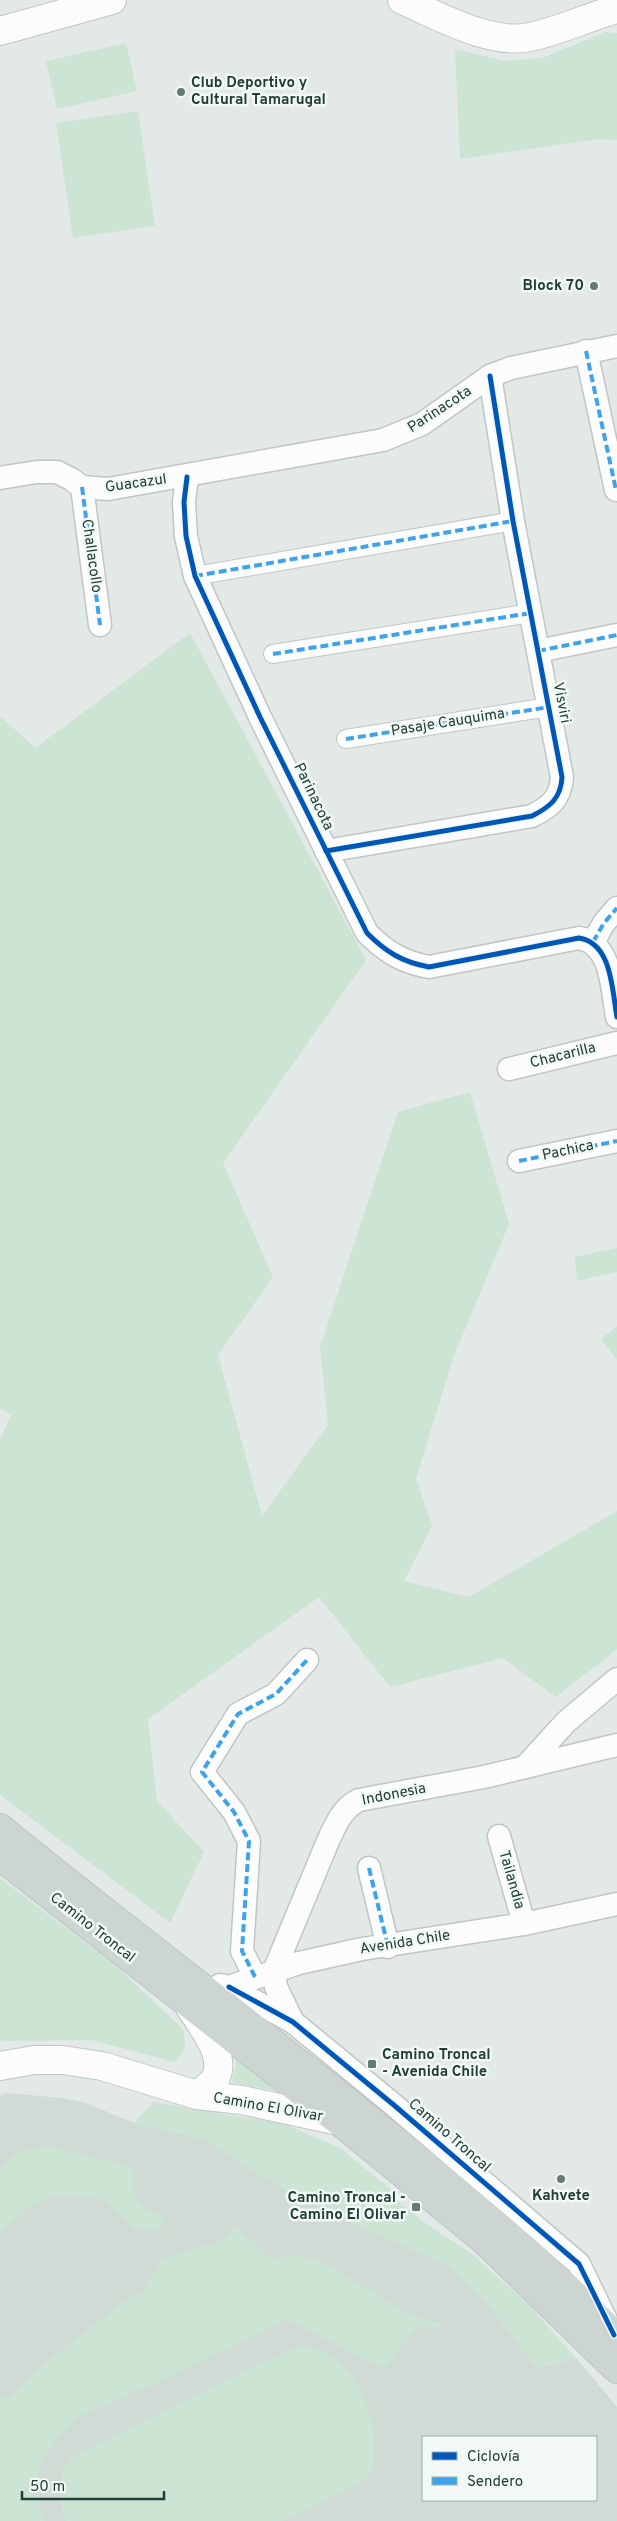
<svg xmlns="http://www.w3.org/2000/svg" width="617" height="2521" viewBox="0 0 617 2521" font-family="Overpass,sans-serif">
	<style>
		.built { fill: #d0dbd6; fill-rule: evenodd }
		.green { fill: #cbe4d3 }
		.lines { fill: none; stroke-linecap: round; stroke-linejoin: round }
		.pedestrian-casing { stroke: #c0c6c4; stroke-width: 20 }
		.minor-casing { stroke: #c0c6c4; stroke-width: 25 }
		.tertiary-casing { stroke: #c0c6c4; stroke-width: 30 }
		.secondary-casing { stroke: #bec7c4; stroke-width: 30 }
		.primary-casing { stroke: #bbc5c3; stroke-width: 30 }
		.pedestrian { stroke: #fbfcfb; stroke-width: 18 }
		.minor { stroke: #fbfcfb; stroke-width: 22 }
		.tertiary { stroke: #fbfcfb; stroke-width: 28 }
		.secondary { stroke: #fbfcfb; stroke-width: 28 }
		.primary { stroke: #cdd5d3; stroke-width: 28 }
		.quiet { stroke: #3da4ec; stroke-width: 4; stroke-dasharray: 8 4; stroke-linecap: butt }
		.cycleway-casing { stroke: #f1f8f5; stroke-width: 8 }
		.cycleway { stroke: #0057b8; stroke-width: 5 }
		.poi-dot { fill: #647a74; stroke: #f1f8f5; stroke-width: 2 }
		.labels { text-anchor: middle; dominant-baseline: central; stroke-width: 5; stroke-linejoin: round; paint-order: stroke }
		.poi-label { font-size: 15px; font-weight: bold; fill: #203e37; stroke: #f1f8f5; text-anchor: start }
		.street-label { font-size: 15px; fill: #203e37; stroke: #f1f8f5 }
	</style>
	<rect width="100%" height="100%" fill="#e3e9e6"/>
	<path class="built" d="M6,2093L63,2098L86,2103L134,2123L206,2139L251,2170L327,2211L447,2265L484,2299L537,2368L576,2358L617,2407V2521H0V2095ZM423,2437H596V2500H423Z"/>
	<g class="green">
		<polygon points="605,32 617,33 617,140 599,139 460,159 455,49 505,61 543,58"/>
		<polygon points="126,43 137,91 57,109 46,61"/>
		<polygon points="138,111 155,226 73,238 56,123"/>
		<polygon points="190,633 366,960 223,1163 273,1277 218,1355 262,1516 328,1425 320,1347 398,1112 470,1092 509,1224 453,1358 416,1479 432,1526 404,1581 469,1597 617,1511 617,1649 556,1697 503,1658 390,1687 319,1597 148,1719 157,1801 204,1852 170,1923 0,1795 0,1440 11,1415 0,1408 0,716 35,748"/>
		<polygon points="617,1248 617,1272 577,1281 575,1257"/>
		<polygon points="617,1326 617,1360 601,1339"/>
		<polygon points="0,1878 117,1967 184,2030 185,2049 175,2062 91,2040 0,2041"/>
		<polygon points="237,2058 281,2092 232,2082"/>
		<polygon points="153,2102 285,2124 340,2148 389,2188 400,2203 425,2223 472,2254 529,2305 576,2358 537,2368 484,2299 447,2265 327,2211 251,2170 206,2139 134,2123"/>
		<path d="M51,2147L101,2159L133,2169C130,2197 139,2208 165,2218L160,2231L135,2229L103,2199L57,2196L31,2205L0,2234V2170L16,2152Z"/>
		<path d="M236,2226L274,2261L289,2254L320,2261L407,2313L445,2326L415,2330L385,2367C350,2356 320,2333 285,2320L158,2382L80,2416L55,2439L42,2462L35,2486L45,2521H0V2397H9L46,2362L119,2305L144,2290L163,2258L190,2249L217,2244Z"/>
		<path d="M299,2345C309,2346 319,2348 328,2354C365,2374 386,2441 368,2479L282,2521H66C59,2500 55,2470 75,2455Z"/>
	</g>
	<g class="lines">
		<g class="pedestrian-casing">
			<g id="pedestrian">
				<polyline points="195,576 513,521"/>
				<polyline points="273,654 531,613"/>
				<polyline points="346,739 549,707"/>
			</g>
		</g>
		<g class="minor-casing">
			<g id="minor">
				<polyline points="586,351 616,490"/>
				<path d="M187,477L184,502L186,536L195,576L260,717L367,933C386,952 402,962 429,967L579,938C612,943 612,990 617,1017"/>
				<polyline points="0,478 37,472 57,472 71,479 82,487 108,489 383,440 422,424 490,376 511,368 617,346"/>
				<polyline points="82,487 100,625"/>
				<polyline points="538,651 617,635"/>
				<path d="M326,851L532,816C550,807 561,798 562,777L513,521L490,376"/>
				<polyline points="593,942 604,923 617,908"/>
				<polyline points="509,1069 617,1043"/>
				<polyline points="519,1161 617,1141"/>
				<polyline points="525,1767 566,1722 617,1679"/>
				<polyline points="499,1836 524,1924"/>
				<polyline points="369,1868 388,1947"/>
				<path d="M274,1971L328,1841C335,1826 342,1808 359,1800L484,1777L617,1745"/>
				<polyline points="274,1971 276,1987 293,2022"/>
				<polyline points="255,1977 242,1951 249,1841 234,1812 202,1772 238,1714 276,1694 307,1660"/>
				<polyline points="220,1985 229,1987 299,1963 362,1949 524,1924 617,1904"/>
				<polyline points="229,1987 293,2022 395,2106 579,2264 607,2322"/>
			</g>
		</g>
		<g class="tertiary-casing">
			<g id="tertiary">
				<path d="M402,0C437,15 491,46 530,37C559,31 588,17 617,9"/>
				<polyline points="0,31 112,0"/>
			</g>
		</g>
		<g class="secondary-casing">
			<g id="secondary">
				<path d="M188,2004C200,2024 228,2055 215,2079C211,2085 202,2091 197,2095"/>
				<polyline points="0,2066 34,2060 63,2060 102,2066 197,2095 242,2100 339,2121"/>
			</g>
		</g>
		<g class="primary-casing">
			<g id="primary">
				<path d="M0,1828C137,1940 280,2045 416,2158C486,2216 555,2272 617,2338"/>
				<polyline points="0,1856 339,2121 484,2240 617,2369"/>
			</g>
		</g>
		<use href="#pedestrian" class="pedestrian"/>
		<use href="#minor" class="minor"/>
		<use href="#tertiary" class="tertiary"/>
		<use href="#secondary" class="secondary"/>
		<use href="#primary" class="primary"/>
		<g class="quiet">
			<polyline points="586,351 616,490"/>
			<polyline points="82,487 100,625"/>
			<polyline points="195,576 513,521"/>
			<polyline points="538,651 617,635"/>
			<polyline points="273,654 531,613"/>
			<polyline points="346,739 549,707"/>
			<polyline points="593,942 604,923 617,908"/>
			<polyline points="519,1161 617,1141"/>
			<polyline points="369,1868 388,1947"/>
			<polyline points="255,1977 242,1951 249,1841 234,1812 202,1772 238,1714 276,1694 307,1660"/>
		</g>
		<g class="cycleway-casing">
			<g id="cycleway">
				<path d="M187,477L184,502L186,536L195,576L260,717L367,933C386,952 402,962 429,967L579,938C612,943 612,990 617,1017"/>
				<path d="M326,851L532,816C550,807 561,798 562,777L513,521L490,376"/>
				<polyline points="229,1987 293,2022 395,2106 579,2264 614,2335"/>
			</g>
		</g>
		<use href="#cycleway" class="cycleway"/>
	</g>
	<g class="poi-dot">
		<circle cx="181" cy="92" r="5"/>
		<circle cx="594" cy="286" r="5"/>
		<rect x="367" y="2059" width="10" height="10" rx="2.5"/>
		<circle cx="561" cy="2179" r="5"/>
		<rect x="411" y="2202" width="10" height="10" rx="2.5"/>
	</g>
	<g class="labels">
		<g class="poi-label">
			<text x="191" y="83">Club Deportivo y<tspan x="191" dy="17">Cultural Tamarugal</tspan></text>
			<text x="584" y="286" text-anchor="end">Block 70</text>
			<text x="382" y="2055">Camino Troncal<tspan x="382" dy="17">- Avenida Chile</tspan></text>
			<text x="561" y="2196" text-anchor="middle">Kahvete</text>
			<text x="406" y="2198" text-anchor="end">Camino Troncal -<tspan x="406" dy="17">Camino El Olivar</tspan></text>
		</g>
		<g class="street-label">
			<text transform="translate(440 410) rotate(-33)">Parinacota</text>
			<text transform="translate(136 484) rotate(-8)">Guacazul</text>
			<text transform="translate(91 556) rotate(82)">Challacollo</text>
			<text transform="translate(561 703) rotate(79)">Visviri</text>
			<text transform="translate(448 723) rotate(-9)">Pasaje Cauquima</text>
			<text transform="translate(313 797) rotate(64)">Parinacota</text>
			<text transform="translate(563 1056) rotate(-14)">Chacarilla</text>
			<text transform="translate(568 1151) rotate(-12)">Pachica</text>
			<text transform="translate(394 1795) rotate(-11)">Indonesia</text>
			<text transform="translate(511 1880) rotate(74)">Tailandia</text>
			<text transform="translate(92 1928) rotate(38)">Camino Troncal</text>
			<text transform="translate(405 1943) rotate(-9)">Avenida Chile</text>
			<text transform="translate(268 2108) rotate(10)">Camino El Olivar</text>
			<text transform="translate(449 2136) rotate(41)">Camino Troncal</text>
		</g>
	</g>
	<rect x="422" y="2436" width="175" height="65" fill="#f1f8f5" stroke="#9daea9"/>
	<rect x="432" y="2452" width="25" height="8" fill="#0057b8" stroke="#9daea9"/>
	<text x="467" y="2461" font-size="15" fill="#203e37">Ciclovía</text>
	<rect x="432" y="2477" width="25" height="8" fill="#3da4ec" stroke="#9daea9"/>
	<text x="467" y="2486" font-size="15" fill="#203e37">Sendero</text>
	<path d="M22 2491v8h142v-8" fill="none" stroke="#203e37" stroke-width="2.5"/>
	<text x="30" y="2491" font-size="15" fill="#203e37" stroke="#f1f8f5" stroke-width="4" paint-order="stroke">50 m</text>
</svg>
